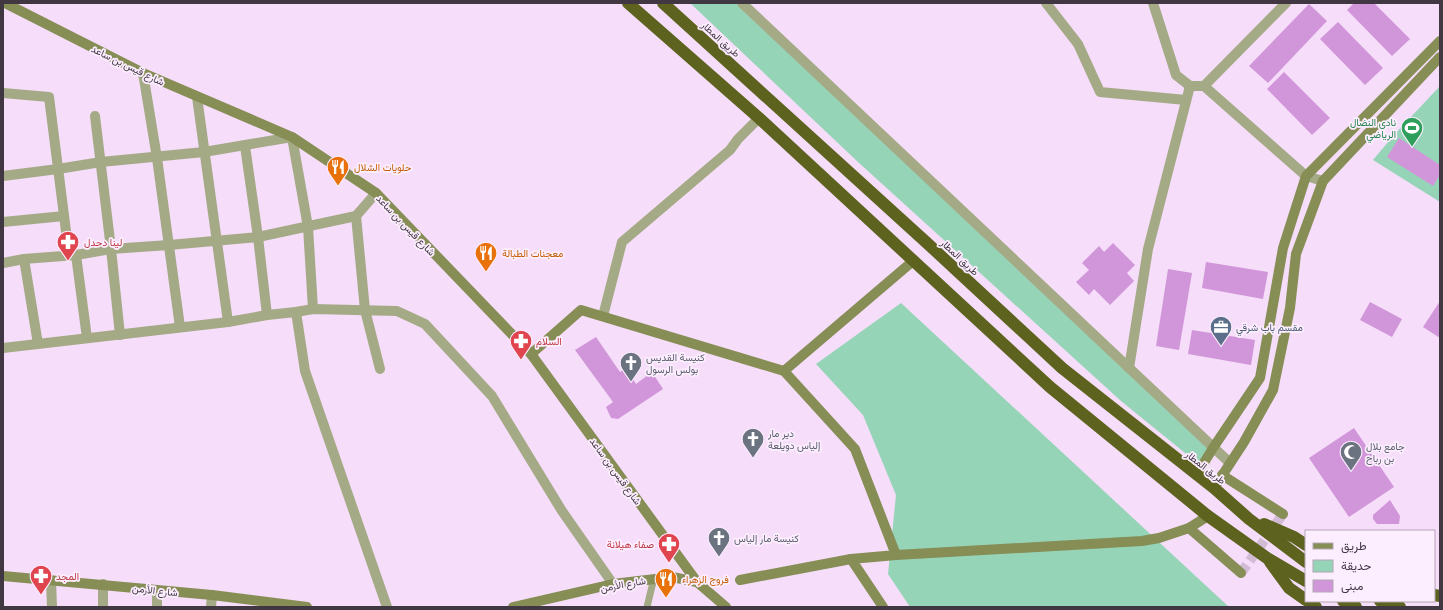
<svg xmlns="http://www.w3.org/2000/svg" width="1443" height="610" viewBox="0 0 1443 610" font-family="'Noto Serif',Vazirmatn,serif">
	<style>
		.green { fill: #96d4b8 }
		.building { fill: #d196d9 }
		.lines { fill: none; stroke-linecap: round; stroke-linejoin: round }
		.secondary-tunnel { stroke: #d2bcd5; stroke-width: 10; stroke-dasharray: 10 5; stroke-linecap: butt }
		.service { stroke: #a5aa86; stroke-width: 7 }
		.minor { stroke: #a5aa86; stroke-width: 10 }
		.secondary { stroke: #868d55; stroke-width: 10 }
		.motorway { stroke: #5d631e; stroke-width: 12 }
		.labels { text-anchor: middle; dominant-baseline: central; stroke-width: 3.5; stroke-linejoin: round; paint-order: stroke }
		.street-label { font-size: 10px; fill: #413743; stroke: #fdeeff }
		.leisure-label { font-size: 10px; fill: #27864d; stroke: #fdeeff; text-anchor: end }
		.food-label { font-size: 10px; fill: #c56008; stroke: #fdeeff; text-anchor: start }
		.health-label { font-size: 10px; fill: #be3a42; stroke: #fdeeff; text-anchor: start }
		.service-label { font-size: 10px; fill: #4e5e75; stroke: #fdeeff; text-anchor: start }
		.worship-label { font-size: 10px; fill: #5b616d; stroke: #fdeeff; text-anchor: start }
	</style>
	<rect width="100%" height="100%" fill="#f6ddf9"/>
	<g class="green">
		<polygon points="690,3 742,3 1213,448 1201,466 1121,401 858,162"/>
		<polygon points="1440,86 1440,202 1373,160 1394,135"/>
		<polygon points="901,303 1229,607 910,607 888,574 896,495 863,415 816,364"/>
	</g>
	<g class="building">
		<polygon points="1354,3 1374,3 1410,39 1392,56 1347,10"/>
		<polygon points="1309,4 1327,21 1268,83 1249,66"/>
		<polygon points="1338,22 1383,68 1365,85 1320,39"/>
		<polygon points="1284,72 1330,118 1312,135 1267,89"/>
		<polygon points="1399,138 1440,165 1440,175 1433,186 1387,157"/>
		<polygon points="1113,243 1135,265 1127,273 1134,281 1110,305 1094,289 1089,295 1076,282 1089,270 1082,263 1099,246 1104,252"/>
		<polygon points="1206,262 1268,272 1263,299 1202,288"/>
		<polygon points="1168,269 1192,273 1179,350 1156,346"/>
		<polygon points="1440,301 1440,338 1423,327"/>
		<polygon points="1370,302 1402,319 1392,337 1360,320"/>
		<polygon points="1192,330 1255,340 1251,365 1188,354"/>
		<polygon points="596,337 620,372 626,368 636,384 652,372 663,389 618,419 611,418 606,407 613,402 575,350"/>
		<polygon points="1354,428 1394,487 1349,517 1309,458"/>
		<polygon points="1390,500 1400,516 1399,524 1377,524 1373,519 1373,515"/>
	</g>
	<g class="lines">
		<polyline class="secondary-tunnel" points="1241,573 1283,514"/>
		<polyline class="service" points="647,607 654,578"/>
		<g class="minor">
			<polyline points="742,3 1230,463"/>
			<polyline points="1046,3 1078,44 1100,92 1186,100"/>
			<polyline points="1153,3 1176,75 1190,86 1204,86 1306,176 1323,181"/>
			<polyline points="143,73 157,158 180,327"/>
			<polyline points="1204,86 1286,3"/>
			<polyline points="3,93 49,97 69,255"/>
			<polyline points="197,97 228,322"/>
			<polyline points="95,116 111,249 120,335"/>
			<polyline points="245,146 258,237 267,315"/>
			<polyline points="3,176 58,169 101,162 204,152 292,137 308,227 313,309"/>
			<polyline points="356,216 365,310 380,369"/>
			<polyline points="3,222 64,216"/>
			<polyline points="76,255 87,338"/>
			<polyline points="24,259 38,344"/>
			<polyline points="3,263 24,259 76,255 111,249 169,245 258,237 356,216 376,193"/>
			<polyline points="296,312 305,371 387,607"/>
			<polyline points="603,316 622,242 730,150 738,139 759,118"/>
			<polyline points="3,348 228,322 267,315 296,312 313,309 397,311 425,324 492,396 562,511 613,584"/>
			<polyline points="1129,368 1148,249 1190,86"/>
			<polyline points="51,580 52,607"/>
			<polyline points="103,584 103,607"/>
			<polyline points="157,607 157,590"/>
			<polyline points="211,607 212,595"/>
		</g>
		<g class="secondary">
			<polyline points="5,3 143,73 292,137 376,193 531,354 697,582"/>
			<polyline points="531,354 581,310 784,371 855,449 896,555 851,559 883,607"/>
			<polyline points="784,371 913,261"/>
			<polyline points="1197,474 1213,448 1260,378 1283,248 1306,176 1440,41"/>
			<polyline points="1222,475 1283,514"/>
			<polyline points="1214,488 1244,442 1273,390 1290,308 1296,254 1323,181 1440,57"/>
			<polyline points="1189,528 1241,573"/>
			<polyline points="896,555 1142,541 1159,538 1189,528 1208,516"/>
			<polyline points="3,576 212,595 307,607"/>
			<polyline points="740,580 851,559"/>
			<polyline points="513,607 613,584 672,577 697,582 726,607"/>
		</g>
		<g class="motorway">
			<polyline points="628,3 759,118 1050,387 1208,516 1267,558 1306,581"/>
			<polyline points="663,3 927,243 1062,368 1214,488 1249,519 1306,562"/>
			<polyline points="1264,524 1294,537 1306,545"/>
			<polyline points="1270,562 1289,588 1306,600"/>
			<polyline points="1434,595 1440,596"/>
			<polyline points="1308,601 1316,607"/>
			<polyline points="1343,601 1356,607"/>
			<polyline points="1380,601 1400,607"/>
		</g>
	</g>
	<defs>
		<g id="stadium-pin" transform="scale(1.15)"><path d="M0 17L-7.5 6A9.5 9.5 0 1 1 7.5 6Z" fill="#2e9e5b" stroke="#fdeeff"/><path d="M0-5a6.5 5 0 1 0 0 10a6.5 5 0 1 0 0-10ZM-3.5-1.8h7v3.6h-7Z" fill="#fff"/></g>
		<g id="restaurant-pin" transform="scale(1.15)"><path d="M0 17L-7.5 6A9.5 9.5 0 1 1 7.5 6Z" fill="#e8710a" stroke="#fdeeff"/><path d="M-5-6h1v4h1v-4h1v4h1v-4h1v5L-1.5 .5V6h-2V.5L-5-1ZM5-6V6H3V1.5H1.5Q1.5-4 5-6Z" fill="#fff"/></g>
		<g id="pharmacy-pin" transform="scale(1.15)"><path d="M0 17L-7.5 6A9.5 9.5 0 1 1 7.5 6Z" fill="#e0444e" stroke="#fdeeff"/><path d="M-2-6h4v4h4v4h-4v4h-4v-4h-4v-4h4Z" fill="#fff"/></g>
		<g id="office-pin" transform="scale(1.15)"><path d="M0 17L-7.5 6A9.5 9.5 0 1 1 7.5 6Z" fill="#5c6f8a" stroke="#fdeeff"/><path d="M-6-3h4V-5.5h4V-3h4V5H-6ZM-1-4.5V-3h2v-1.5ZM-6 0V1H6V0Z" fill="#fff"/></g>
		<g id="church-pin" transform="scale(1.15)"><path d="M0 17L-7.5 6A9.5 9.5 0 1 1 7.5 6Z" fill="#6b7280" stroke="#fdeeff"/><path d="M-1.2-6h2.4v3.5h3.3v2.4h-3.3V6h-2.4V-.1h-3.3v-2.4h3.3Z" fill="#fff"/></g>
		<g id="mosque-pin" transform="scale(1.15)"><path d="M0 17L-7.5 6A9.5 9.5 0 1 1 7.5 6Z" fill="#6b7280" stroke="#fdeeff"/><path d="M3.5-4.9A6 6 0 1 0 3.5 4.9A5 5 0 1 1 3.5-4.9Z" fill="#fff"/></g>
	</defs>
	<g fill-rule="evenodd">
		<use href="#stadium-pin" x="1412" y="128"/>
		<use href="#restaurant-pin" x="338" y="167"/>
		<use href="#pharmacy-pin" x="68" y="242"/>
		<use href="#restaurant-pin" x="486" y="253"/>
		<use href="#office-pin" x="1221" y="327"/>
		<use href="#pharmacy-pin" x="521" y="341"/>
		<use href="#church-pin" x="631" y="363"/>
		<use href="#church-pin" x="753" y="439"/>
		<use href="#mosque-pin" x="1351" y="452"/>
		<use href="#church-pin" x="719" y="538"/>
		<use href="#pharmacy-pin" x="669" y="544"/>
		<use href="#pharmacy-pin" x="41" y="576"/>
		<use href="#restaurant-pin" x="666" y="579"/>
	</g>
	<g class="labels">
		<g class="street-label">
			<text transform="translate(721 39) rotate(42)">طريق المطار</text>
			<text transform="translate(128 65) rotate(26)">شارع قيس بن ساعد</text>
			<text transform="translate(406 225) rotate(46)">شارع قيس بن ساعد</text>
			<text transform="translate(960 257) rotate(43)">طريق المطار</text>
			<text transform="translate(1206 467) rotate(38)">طريق المطار</text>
			<text transform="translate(616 471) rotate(54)">شارع قيس بن ساعد</text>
			<text transform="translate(623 584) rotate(-10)">شارع الأرمن</text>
			<text transform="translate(155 590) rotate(6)">شارع الأرمن</text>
		</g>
		<g class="leisure-label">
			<text x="1396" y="122">نادي النضال<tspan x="1396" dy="12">الرياضي</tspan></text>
		</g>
		<g class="food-label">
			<text x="354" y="167">حلويات الشلال</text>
			<text x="502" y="253">معجنات الطبالة</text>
			<text x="682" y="579">فروج الزهراء</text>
		</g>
		<g class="health-label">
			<text x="84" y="242">لينا دحدل</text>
			<text x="536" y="341">السلام</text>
			<text x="654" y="544" text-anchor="end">صفاء هيلانة</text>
			<text x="56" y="576">المجد</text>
		</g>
		<g class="service-label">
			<text x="1236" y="327">مقسم باب شرقي</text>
		</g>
		<g class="worship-label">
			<text x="646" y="357">كنيسة القديس<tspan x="646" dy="12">بولس الرسول</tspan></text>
			<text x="768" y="433">دير مار<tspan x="768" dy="12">إلياس دويلعة</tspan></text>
			<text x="1366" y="446">جامع بلال<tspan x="1366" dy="12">بن رباح</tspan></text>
			<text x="734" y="538">كنيسة مار إلياس</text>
		</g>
	</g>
	<rect width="1443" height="610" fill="none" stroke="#413743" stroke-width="8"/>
	<rect x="1305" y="530" width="130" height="72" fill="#fdeeff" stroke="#b2a5b4"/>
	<rect x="1313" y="543" width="20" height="6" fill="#868d55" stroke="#b2a5b4"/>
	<text x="1341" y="550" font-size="12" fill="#413743">طريق</text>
	<rect x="1313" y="560" width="20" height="12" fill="#96d4b8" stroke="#b2a5b4"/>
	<text x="1341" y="570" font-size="12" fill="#413743">حديقة</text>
	<rect x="1313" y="580" width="20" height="12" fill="#d196d9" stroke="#b2a5b4"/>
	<text x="1341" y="590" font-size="12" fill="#413743">مبنى</text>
</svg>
